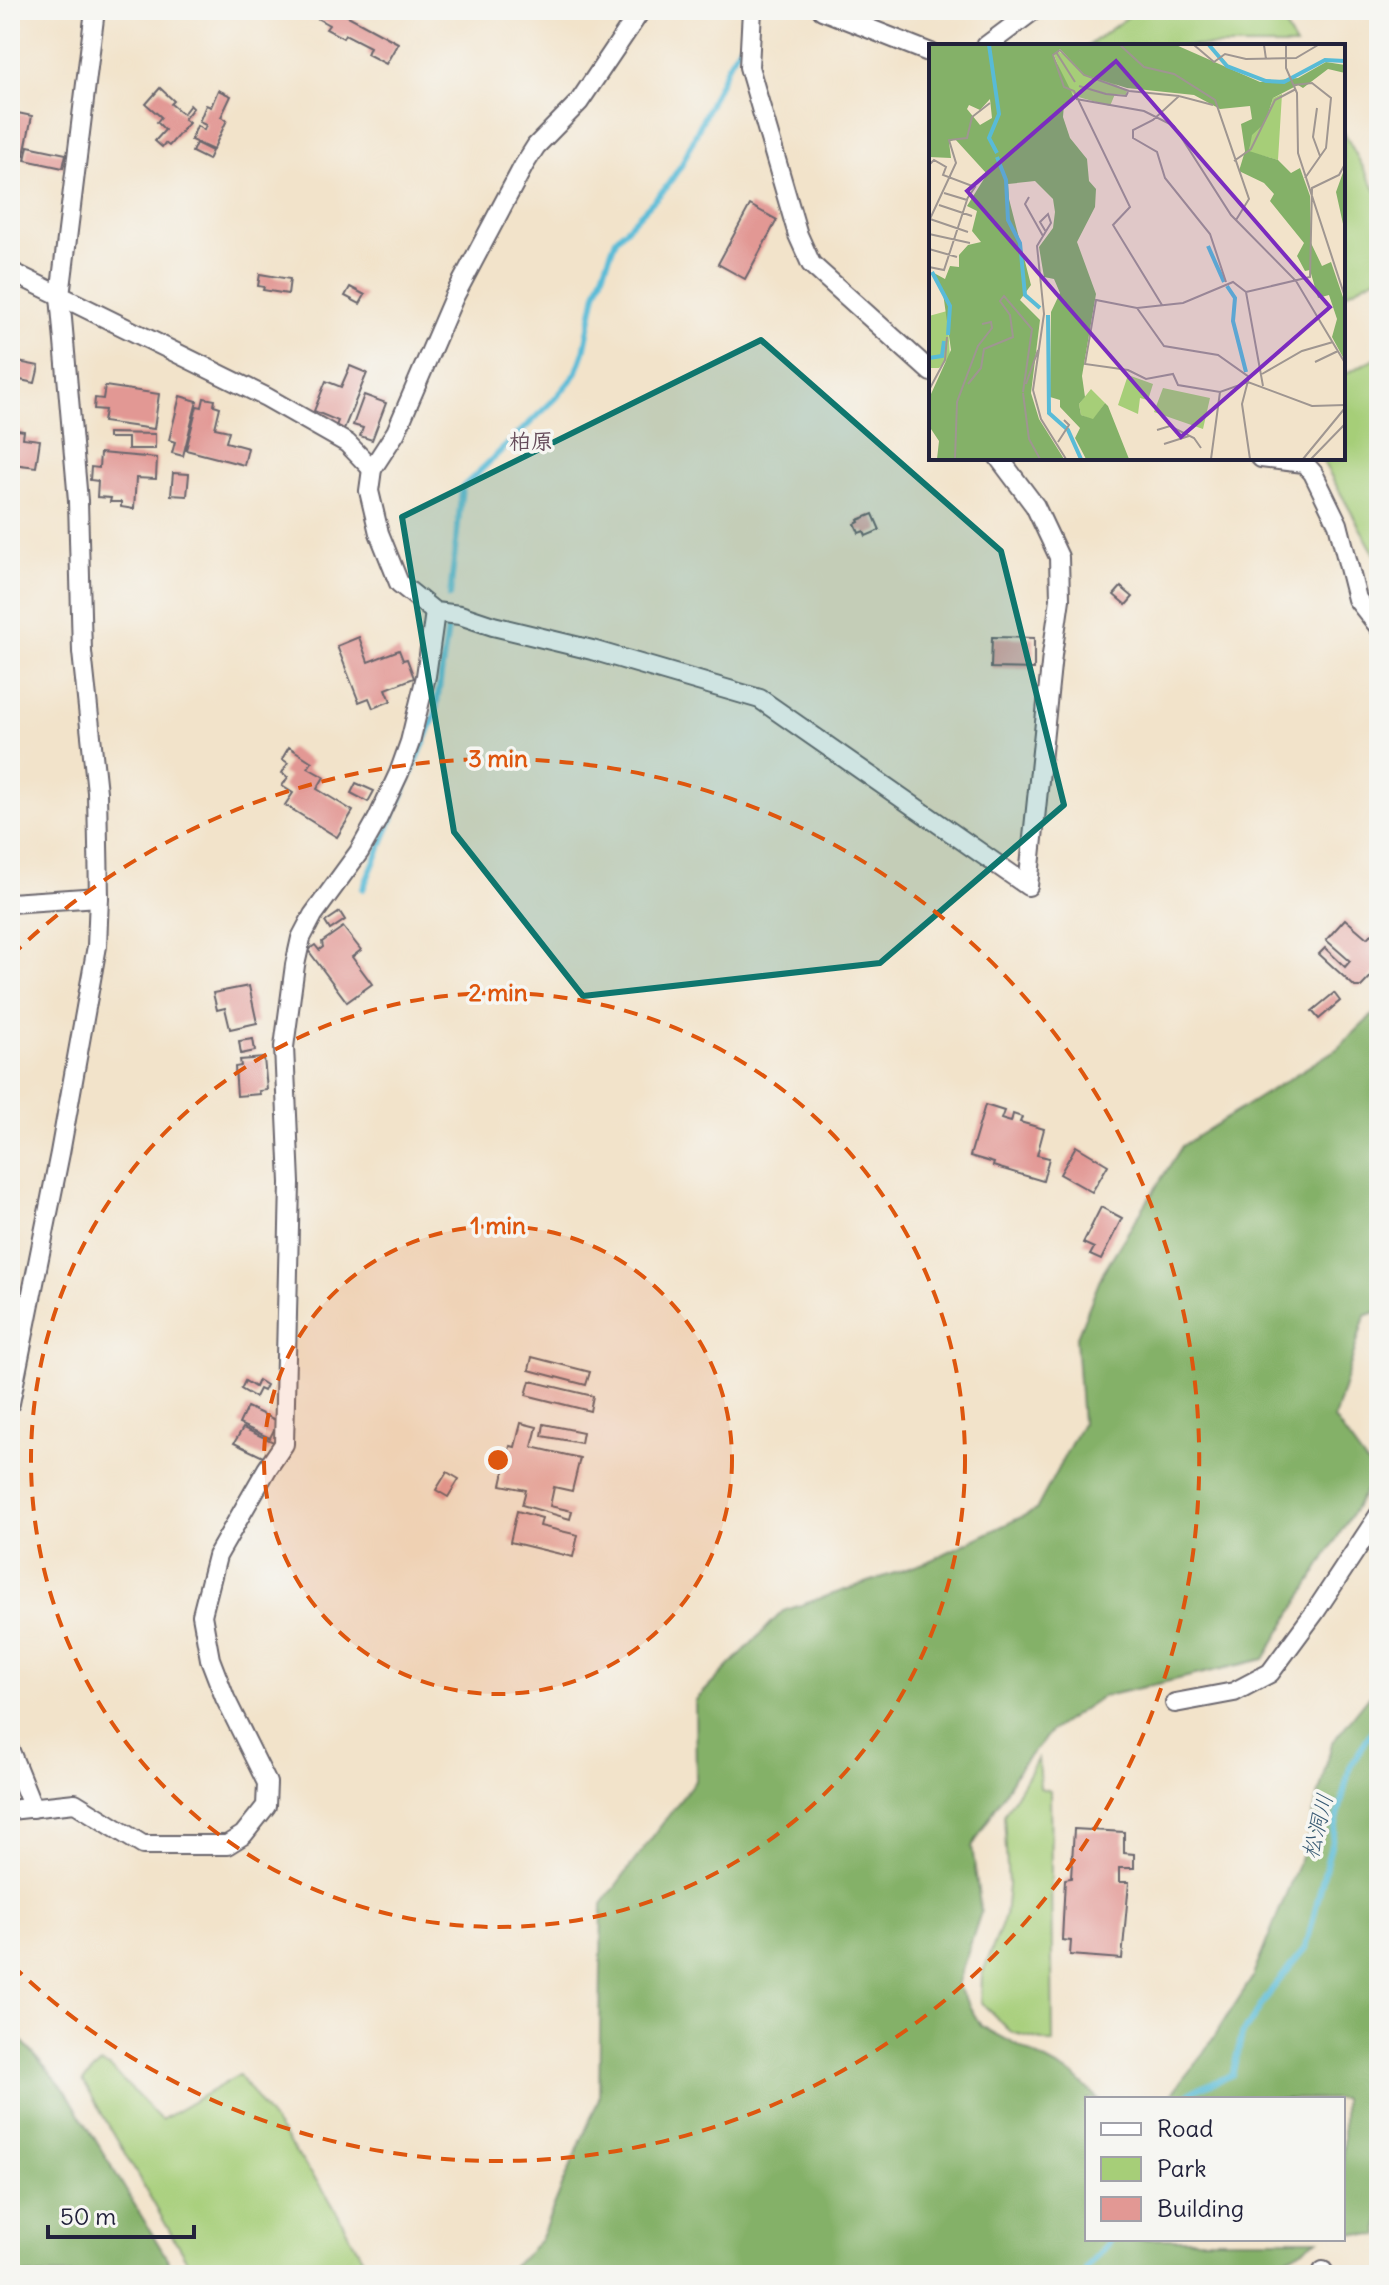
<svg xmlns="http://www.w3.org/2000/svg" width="1389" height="2285" viewBox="0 0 1389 2285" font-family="Delius,'Klee One',sans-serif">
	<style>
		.green { fill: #a6ce78; stroke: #64785a; stroke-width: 2 }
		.forest { fill: #84b168; stroke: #536a52; stroke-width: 2 }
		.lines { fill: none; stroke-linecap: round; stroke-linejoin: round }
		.stream { stroke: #58bbd7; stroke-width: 6 }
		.building { fill: #e29894 }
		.minor-casing { stroke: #6b666d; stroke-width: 22 }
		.minor { stroke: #fff; stroke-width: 18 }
		.marked { fill: #0f766e; fill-opacity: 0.2; stroke: #0f766e; stroke-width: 6; stroke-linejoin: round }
		.ring { fill: none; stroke: #de560e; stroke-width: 4; stroke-dasharray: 14 10 }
		.labels { text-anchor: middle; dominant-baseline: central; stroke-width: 7; stroke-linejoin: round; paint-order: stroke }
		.neighbourhood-label { font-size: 22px; font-weight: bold; fill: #654b5a; stroke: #f6f6f2 }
		.water-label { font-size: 22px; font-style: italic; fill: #355872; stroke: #f6f6f2 }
		.inset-river { fill: none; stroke: #58bbd7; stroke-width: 4 }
		.inset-road { fill: none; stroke: #9f9691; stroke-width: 2 }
		.view { fill: #7b2cbf; fill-opacity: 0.15; stroke: #7b2cbf; stroke-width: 4 }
		.inset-edge { fill: none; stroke: #22223b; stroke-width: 4 }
		.centre { fill: #de560e; stroke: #f6f6f2; stroke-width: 4 }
		.ring-label { font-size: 24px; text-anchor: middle; font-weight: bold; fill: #de560e; stroke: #f6f6f2; stroke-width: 7; stroke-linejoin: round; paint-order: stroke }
	</style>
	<rect width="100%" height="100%" fill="#f6f6f2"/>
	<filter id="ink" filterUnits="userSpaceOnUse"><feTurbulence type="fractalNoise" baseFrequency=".0125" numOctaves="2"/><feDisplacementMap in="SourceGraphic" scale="16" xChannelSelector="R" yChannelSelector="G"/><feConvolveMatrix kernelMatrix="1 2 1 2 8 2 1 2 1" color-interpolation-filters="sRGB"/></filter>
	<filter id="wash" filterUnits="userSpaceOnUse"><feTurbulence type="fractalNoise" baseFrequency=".006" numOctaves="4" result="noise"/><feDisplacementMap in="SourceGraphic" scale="32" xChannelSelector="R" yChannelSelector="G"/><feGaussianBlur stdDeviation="1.8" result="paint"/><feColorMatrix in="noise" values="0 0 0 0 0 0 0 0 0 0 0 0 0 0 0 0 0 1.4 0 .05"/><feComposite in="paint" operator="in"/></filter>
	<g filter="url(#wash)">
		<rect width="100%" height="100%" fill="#f2e3ca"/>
		<g class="green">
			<polygon points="1137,10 1276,10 1296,46 1088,46"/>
			<polygon points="1343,131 1379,196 1379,276 1343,295"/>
			<polygon points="1379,356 1379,562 1321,458 1343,458 1343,375"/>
			<polygon points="1038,1758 1040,1788 1050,1791 1053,2043 1011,2032 981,2002 982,1975 1005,1916 1008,1885 1004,1815"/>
			<polygon points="101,2064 110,2067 161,2120 239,2075 327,2195 372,2275 195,2275 83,2081"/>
		</g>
		<g class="forest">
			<polygon points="1379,1009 1379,1311 1365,1316 1334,1419 1375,1475 1264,1659 1101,1697 1051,1731 1019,1768 972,1847 981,1912 957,1985 981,2026 1074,2076 1098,2099 1087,2099 1087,2239 1319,2239 1256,2275 504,2275 540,2240 599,2098 602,1904 696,1779 695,1701 783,1611 927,1562 1036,1510 1082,1423 1076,1339 1103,1272 1182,1146 1338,1048"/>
			<polygon points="1379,1684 1379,2236 1343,2232 1343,2099 1167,2099 1203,2054 1252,1978 1305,1847 1332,1743"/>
			<polygon points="10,2027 66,2091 177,2275 10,2275"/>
		</g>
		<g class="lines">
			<g class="stream">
				<polyline points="450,596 462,488 556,398 576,374 584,352 596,293 616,239 665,189 682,164 728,65 741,44"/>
				<polyline points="363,889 435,716 449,622"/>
				<polyline points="1179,2099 1195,2090 1232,2075 1242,2035 1273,1988 1306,1948 1350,1767 1379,1719"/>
				<polyline points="1085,2275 1087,2268 1111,2239"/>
			</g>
		</g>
		<g id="blocks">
			<g class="building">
				<polygon points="317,10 337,10 398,43 386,64 367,54 370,47 345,34 343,38 326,29 329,25 313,16"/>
				<polygon points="160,88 174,101 171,104 183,114 190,105 193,108 184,119 189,123 169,146 165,143 162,147 155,141 165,130 157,122 161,117 146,104"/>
				<polygon points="218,90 231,96 221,117 227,120 213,150 191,140 197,126 204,130 206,125 199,122 206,105 211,107"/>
				<polygon points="13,112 32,116 24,155 10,152 10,127"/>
				<polygon points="196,143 212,151 208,160 192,152"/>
				<polygon points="28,146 66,154 63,168 25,160"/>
				<polygon points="750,205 777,220 745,279 718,264"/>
				<polygon points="260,274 290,279 288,294 263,290 264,287 258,286"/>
				<polygon points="350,287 365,295 360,304 345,296"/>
				<polygon points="13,361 39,366 35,383 20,380 18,386 10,384"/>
				<polygon points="350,366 367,373 344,429 336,426 338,421 314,411 326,381 341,387"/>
				<polygon points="105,386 159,394 154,429 103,422 105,410 94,409 95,398 103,399"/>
				<polygon points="364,395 386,403 372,440 360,436 363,428 353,425"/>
				<polygon points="180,396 197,401 183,456 172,453 175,442 169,440"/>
				<polygon points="204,398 215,400 214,405 220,407 215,428 229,431 226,442 248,448 244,465 186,450 197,406 202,407"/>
				<polygon points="11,429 24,431 23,438 40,440 36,467 13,464 13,458 10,457"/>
				<polygon points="108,433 155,434 155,449 128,449 128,438 108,438"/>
				<polygon points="100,453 157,458 156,479 136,478 134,509 121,507 121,502 110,502 111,498 97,497 98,481 90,480 91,467 99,468"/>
				<polygon points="173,473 189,474 187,496 171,495"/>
				<polygon points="873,514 880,530 866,536 864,531 859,533 855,524 859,522 858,520"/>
				<polygon points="1121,587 1133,597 1126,605 1114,595"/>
				<polygon points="359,637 368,662 399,650 403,660 407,659 414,678 386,689 391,701 373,708 369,698 359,702 337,646"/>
				<polygon points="992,637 1034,638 1034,669 991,668"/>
				<polygon points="289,747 312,762 308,768 324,777 317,789 353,811 337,837 285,805 293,793 282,786 288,777 282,773 288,763 282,759"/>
				<polygon points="356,783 374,791 368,802 351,793"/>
				<polygon points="340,912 345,920 330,930 325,922"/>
				<polygon points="1345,919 1367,938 1371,934 1379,941 1379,968 1361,987 1355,987 1319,954 1325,948 1345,967 1350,961 1326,940"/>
				<polygon points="343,927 361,950 352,957 372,984 347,1002 308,950 315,945 319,950 323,947 322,942"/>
				<polygon points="249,986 257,1023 230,1029 225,1008 217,1010 213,993"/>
				<polygon points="1334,993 1340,1001 1319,1019 1312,1011"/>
				<polygon points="253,1039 255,1051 241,1054 239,1041"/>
				<polygon points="264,1058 267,1090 259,1091 260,1094 237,1096 235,1067 241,1066 240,1060"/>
				<polygon points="985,1105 1004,1111 1001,1119 1011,1122 1013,1114 1022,1117 1020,1122 1044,1129 1037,1155 1049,1158 1043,1181 993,1166 994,1163 970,1156"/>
				<polygon points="1076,1146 1108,1165 1092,1192 1060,1174"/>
				<polygon points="1101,1207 1122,1218 1101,1260 1090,1255 1094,1248 1083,1243"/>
				<polygon points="532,1357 590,1372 586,1385 529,1370"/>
				<polygon points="258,1380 266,1385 263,1391 259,1389 255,1397 241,1389 245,1381 255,1387"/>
				<polygon points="530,1381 593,1396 590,1411 526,1395"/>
				<polygon points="247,1407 278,1421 270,1438 239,1424"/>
				<polygon points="521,1423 537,1427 532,1447 580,1458 572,1491 554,1487 550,1506 572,1511 570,1519 522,1505 526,1490 501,1485 510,1446 515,1447"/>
				<polygon points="544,1424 583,1432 581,1443 542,1436"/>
				<polygon points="243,1428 276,1443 263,1457 234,1443"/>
				<polygon points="447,1472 459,1479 448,1497 436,1490"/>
				<polygon points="517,1511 542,1518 540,1526 578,1535 573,1557 510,1542"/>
				<polygon points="1074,1829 1124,1832 1124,1853 1134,1854 1134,1868 1119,1868 1119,1882 1129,1882 1122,1959 1070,1955 1071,1941 1062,1940 1065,1879 1071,1878"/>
			</g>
		</g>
	</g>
	<g filter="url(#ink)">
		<use href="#blocks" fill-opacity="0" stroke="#6b666d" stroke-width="2"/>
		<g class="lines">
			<g class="minor-casing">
				<g id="minor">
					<polyline points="641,10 579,102 536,146 524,165 454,297 396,432 372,469 369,491 379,533 399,583 435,612 460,615 493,626 592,650 760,699 1028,886 1052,655 1060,599 1059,557 1035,506 999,458"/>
					<polyline points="752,10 749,67 798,235 811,264 931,372"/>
					<polyline points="822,10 931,53"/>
					<polyline points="986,46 1034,10"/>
					<polyline points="10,271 266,397 347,443 372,469"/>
					<polyline points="1261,458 1304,463 1313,473 1338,524 1357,599 1379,627"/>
					<polyline points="10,903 99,897"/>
					<polyline points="10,1403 60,1153 97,946 99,897 97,792 82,652 78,501 60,296 95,10"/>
					<polyline points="1175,1703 1234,1692 1270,1673 1315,1612 1379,1515"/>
					<polyline points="10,1751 33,1808"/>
					<polyline points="10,1810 75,1803 143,1845 227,1845 243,1835 266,1806 267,1783 225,1698 210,1659 202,1615 217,1556 267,1469 284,1444 290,1183 284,1047 295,965 301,938 313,915 359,852 377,820 399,773 410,742 426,676 435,612"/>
					<polyline points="1323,2271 1325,2275"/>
				</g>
			</g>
			<use href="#minor" class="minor"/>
		</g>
	</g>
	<path class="marked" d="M761,340L1001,551L1064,805L880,963L583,996L454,832L402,517Z"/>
	<circle cx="498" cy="1460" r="234" fill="#de560e" fill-opacity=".12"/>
	<g class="ring">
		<circle cx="498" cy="1460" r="234"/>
		<circle cx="498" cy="1460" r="467"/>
		<path d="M11 956A701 701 0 1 1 11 1964"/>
	</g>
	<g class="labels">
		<g class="neighbourhood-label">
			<text x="531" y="441">柏原</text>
		</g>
		<g class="water-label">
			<text transform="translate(1317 1826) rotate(-76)">松洞川</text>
		</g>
	</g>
	<g transform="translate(929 44)">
		<rect width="416" height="416" fill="#f2e3ca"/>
		<path d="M129,7L198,47L197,51L186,50L181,62L146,52L137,43L125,11ZM353,50L349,116L320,108L322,90L336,79L344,54ZM18,267L21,313L10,324H0V272ZM199,331L224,340L219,356L211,354L209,370L189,361ZM234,344L281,354L274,385L225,368ZM162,345L176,359L164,376L152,371L150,360Z" fill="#a6ce78"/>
		<path d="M0,1H247L331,38L369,34L397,18L416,21V29L399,25L374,44L369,41L344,54L336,79L323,91L320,107L349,116L362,129L371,124L381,152L382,199L393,222L402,218L416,259V317L403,293L408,275L400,251L389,254L381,226L376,227L368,212L375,199L341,157L345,150L335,139L310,127L316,107L312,80L323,75L321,62L291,65L265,51L198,44L156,31L131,5L124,11L145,53L135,60L134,73L141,94L158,115L160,137L167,145L166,163L148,198L167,250L153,332L156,353L150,360L152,371L164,375L176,359L179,362L200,415H157L146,394L151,384L131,363V356L121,353L122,268L131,249L125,235L115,233L110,203L124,184L126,168L124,155L106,137L79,140L80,155L102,241L91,256L111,276L102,349L110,375L135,415H8L10,397L0,382L2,350L22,306L14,249L3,228L16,235L21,222L30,223V211L39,201L52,198L43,187L48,167L38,162L58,130L26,95L20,98L22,114L0,113ZM61,55L63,74L51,81L38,65L40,61L51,66ZM416,123V189L407,148Z" fill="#84b168" fill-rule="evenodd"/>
		<path class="inset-river" d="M60,1L70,70L60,94L68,109M280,1L298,22L337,37L355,38L396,16L416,17M68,113L77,136L79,176L91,199L96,251L111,264M279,202L295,238M3,228L21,262L19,291M298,242L306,254L304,277L317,328M119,271L120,369L139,386L152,415M0,314L13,312L15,297"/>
		<path class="inset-road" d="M191,1L215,23L245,30L286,56L320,155L307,176M265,1L285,18L296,10L317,15L367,14L389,1M319,1H335L337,15M357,1V24L368,49L369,109L416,253M127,8L146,38M365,41L383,39L402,54L397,104L376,134M150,42L177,50L197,52L199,48M147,55L215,67L245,82L302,171L367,237L416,319M284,61L250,52L224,76L204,86V94L228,108L236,134L281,190L297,238M388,64L384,93L391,112M305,117L322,105L346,56L367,45M0,121L5,116L17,123L14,131L46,143L38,155M100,153L96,160L114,192M10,161L43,172M1,175L39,188M0,177L27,119L20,96L38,94L43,73L61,59M117,188L111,178L119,170L122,179L108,202L115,270L104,346L112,375L137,415M0,190L41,199M0,205L28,213M0,223L15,226L38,156L15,149M317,248L381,233L383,144L410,131L416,120M233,261L184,181L201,163L145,47L135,43L124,11L131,6L155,31L200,47L250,52M208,264L235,302L289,311L320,333L313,360L321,415M386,318L409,307M333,330L373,307L404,298M39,340L52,324L55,305L84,293L81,271L71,257L75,252L103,285L94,348M97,340L109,306M334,342L317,248L304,238L254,259L208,264L167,256L156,320L199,326L217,335L244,330L249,341L291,348L319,338L383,362L416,361M0,346L16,316L18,293M94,349L100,395L111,415M228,386L241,382L265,394L272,404M129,398L140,381L135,376M235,400L260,392M26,415L28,358L49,302L63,284L62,278L53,280M282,415L291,348M374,415L416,364M382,415L416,380"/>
		<path class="view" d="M187,17L401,263L252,393L38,147Z"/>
		<rect width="416" height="416" class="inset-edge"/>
	</g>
	<circle cx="498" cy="1460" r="12" class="centre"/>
	<g class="ring-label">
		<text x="498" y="767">3 min</text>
		<text x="498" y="1001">2 min</text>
		<text x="498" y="1234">1 min</text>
	</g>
	<rect width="1389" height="2285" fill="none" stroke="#f6f6f2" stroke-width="40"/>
	<rect x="1085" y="2097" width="260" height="144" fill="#f6f6f2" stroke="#a1a1a9" stroke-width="2"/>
	<rect x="1101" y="2123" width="40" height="12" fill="#ffffff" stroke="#a1a1a9" stroke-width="2"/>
	<text x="1157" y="2137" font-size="24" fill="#22223b">Road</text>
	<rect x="1101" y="2157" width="40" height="24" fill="#a6ce78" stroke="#a1a1a9" stroke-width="2"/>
	<text x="1157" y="2177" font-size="24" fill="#22223b">Park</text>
	<rect x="1101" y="2197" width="40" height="24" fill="#e29894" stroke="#a1a1a9" stroke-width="2"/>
	<text x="1157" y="2217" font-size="24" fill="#22223b">Building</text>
	<path d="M48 2225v12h146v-12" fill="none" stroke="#22223b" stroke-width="4"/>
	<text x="60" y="2225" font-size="24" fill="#22223b" stroke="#f6f6f2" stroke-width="6" paint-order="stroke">50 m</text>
</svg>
